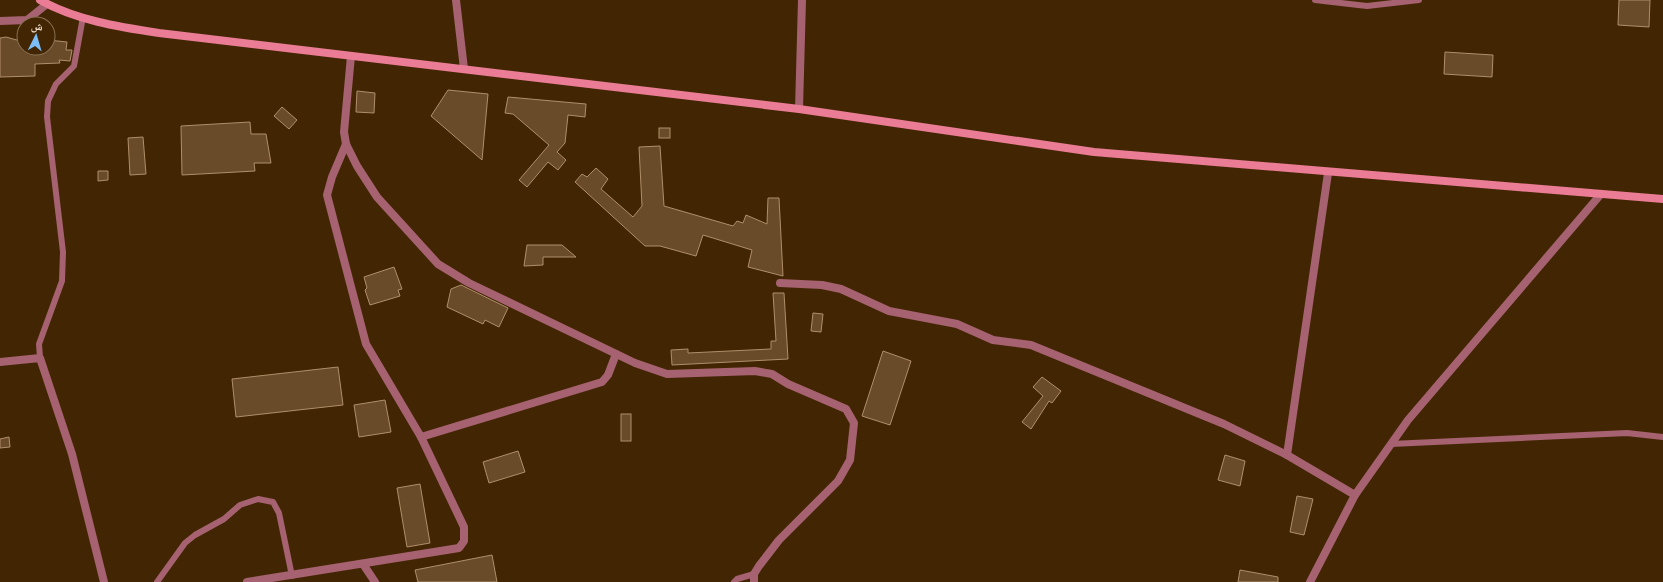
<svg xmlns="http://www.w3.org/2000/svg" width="1663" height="582" viewBox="0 0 1663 582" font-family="'Roboto Serif','Noto Naskh Arabic',serif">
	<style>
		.building { fill: #694b2a; stroke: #af8e6b }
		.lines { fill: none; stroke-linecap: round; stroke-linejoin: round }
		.service { stroke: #a66270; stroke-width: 6 }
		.minor { stroke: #a66270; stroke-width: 8 }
		.secondary { stroke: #ea7d95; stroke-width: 8 }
	</style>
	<rect width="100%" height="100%" fill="#422603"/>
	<g class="building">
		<polygon points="1619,0 1650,0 1649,27 1618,25"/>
		<polygon points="6,37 24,42 24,48 48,48 48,40 67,42 66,50 72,50 70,61 59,60 60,63 35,64 35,76 0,77 0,38"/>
		<polygon points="1445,52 1493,55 1492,77 1444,74"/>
		<polygon points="448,90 488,94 482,160 431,116"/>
		<polygon points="357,91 375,93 374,113 356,112"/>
		<polygon points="508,97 586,104 585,117 568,115 565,143 557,152 566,160 558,170 548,162 527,187 519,180 549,145 513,114 505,113"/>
		<polygon points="282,107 297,120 289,129 274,116"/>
		<polygon points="250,122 251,134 266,134 271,163 254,163 255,171 182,175 181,126"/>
		<rect x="659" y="128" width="11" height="10"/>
		<polygon points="143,137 146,174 130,175 128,138"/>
		<polygon points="660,146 664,206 733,226 737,221 743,223 746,215 767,224 768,198 779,198 783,276 748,267 752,250 703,235 696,256 660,246 645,246 575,182 582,174 587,177 596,168 608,179 601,189 633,217 642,206 639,147"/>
		<polygon points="98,171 108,171 108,180 98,181"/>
		<polygon points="527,245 562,245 576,257 543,257 543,265 524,266"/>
		<polygon points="394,267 402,289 398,290 400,296 370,305 365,290 367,288 364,277"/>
		<polygon points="461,285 508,308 499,327 485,320 483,324 447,307 451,289"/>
		<polygon points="773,293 784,293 788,359 672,365 671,350 688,349 688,353 771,349 771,341 776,341"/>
		<polygon points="813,313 823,314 821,332 811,331"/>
		<polygon points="883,351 911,361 890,425 862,416"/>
		<polygon points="338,367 343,405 236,417 232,379"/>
		<polygon points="1042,377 1061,391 1052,403 1049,401 1031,429 1022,422 1043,396 1033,387"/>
		<polygon points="385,400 391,432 359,437 354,405"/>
		<rect x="621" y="414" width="10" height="27"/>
		<polygon points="9,437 10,447 0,448 0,439"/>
		<polygon points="518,451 525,472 489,483 483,462"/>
		<polygon points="1225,455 1245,461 1240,486 1218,480"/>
		<polygon points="420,484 430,543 407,547 397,488"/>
		<polygon points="1297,496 1313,499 1304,535 1290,532"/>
		<polygon points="492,555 497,582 418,582 415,570"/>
		<polygon points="1240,570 1278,577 1278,582 1238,582"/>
	</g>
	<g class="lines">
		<g class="service">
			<polyline points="1315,0 1367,6 1419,0"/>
			<polyline points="40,358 39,344 62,281 63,252 47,117 48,101 56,84 74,66 83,17"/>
			<polyline points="1391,444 1627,433 1663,437"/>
			<polyline points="157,582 185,543 195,535 224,519 240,505 258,499 273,502 279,513 292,576"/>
			<polyline points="734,582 737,579 754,574"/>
		</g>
		<g class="minor">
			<polyline points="456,0 464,69"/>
			<polyline points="0,21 27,20 47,4"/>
			<polyline points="351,56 344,132 346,144 357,166 377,197 438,264 469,283 635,363 667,374 755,371 772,374 788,384 846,409 854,423 850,460 838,481 779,540 759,566 754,574 754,582"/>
			<polyline points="799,109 802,0"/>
			<polyline points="780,283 822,285 841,289 889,311 957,324 993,340 1031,345 1224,424 1287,455 1355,495"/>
			<polyline points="0,362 40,358 72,454 104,582"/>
			<polyline points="421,437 602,382 608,375 616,354"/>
			<polyline points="1287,455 1328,173"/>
			<polyline points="363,564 375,582"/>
			<polyline points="247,582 459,548 464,541 464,527 421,437 366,344 327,195 332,177 346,144"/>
			<polyline points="1310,582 1355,495 1408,420 1601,194"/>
		</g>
		<path class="secondary" d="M40,0C75,20 119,27 159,33L799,109L1094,152L1663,199"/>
	</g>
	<g transform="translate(36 36) rotate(5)"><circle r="19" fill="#422603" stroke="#887054"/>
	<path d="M0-3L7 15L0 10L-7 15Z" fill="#7cbef9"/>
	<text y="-6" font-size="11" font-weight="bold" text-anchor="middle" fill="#f2e0ce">ش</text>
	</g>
</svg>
